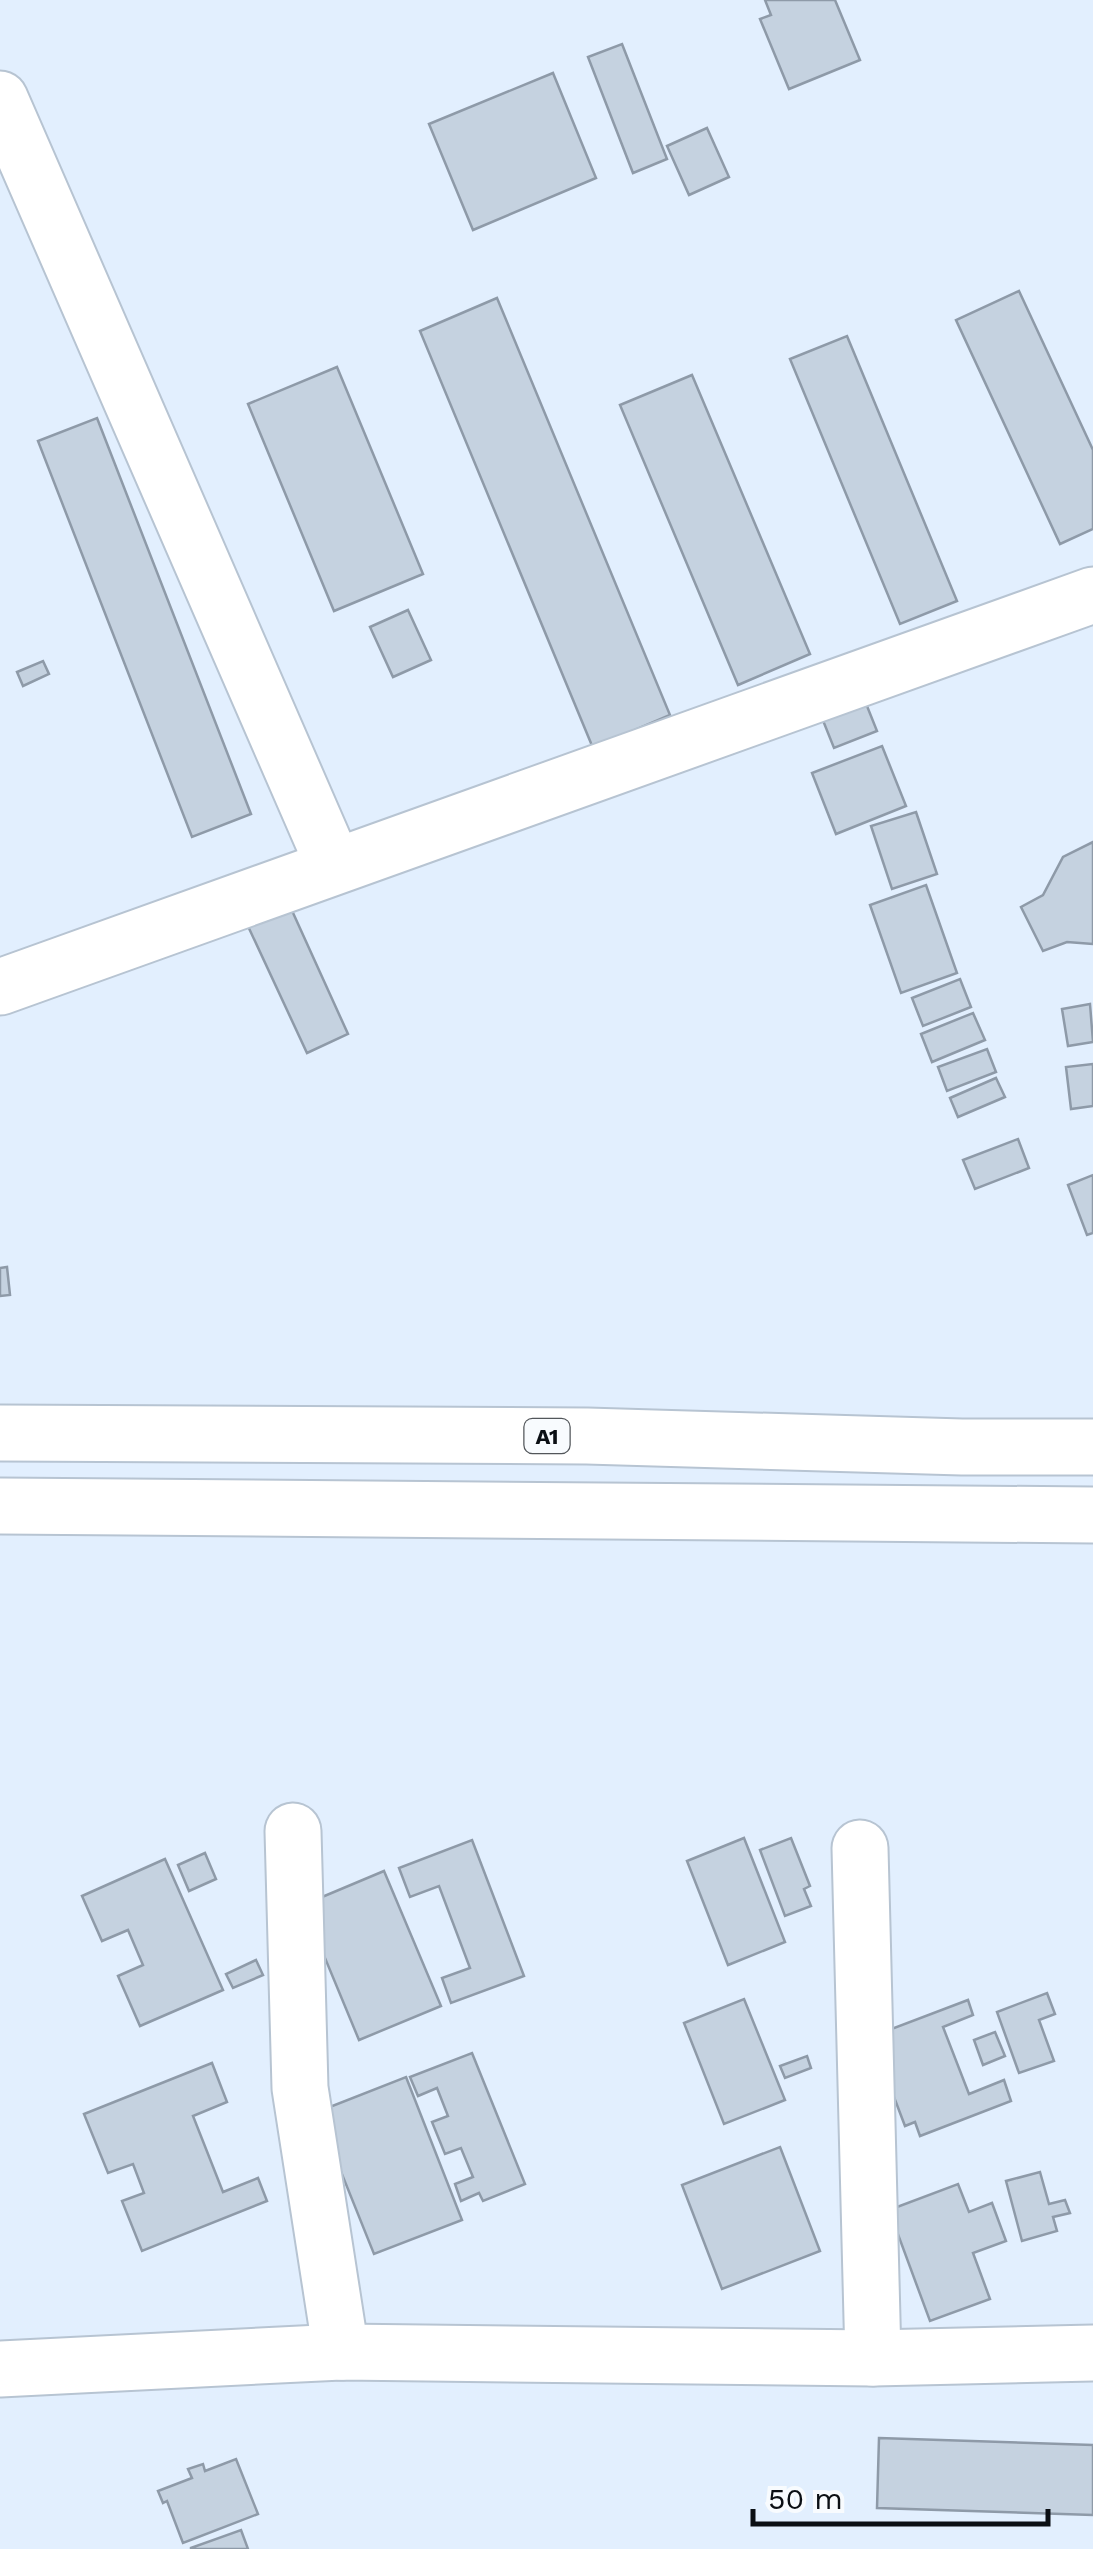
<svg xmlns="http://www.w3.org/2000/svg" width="1093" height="2549" viewBox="0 0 1093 2549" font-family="'Work Sans',sans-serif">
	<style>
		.building { fill: #c5d2e0; stroke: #8e9aa8; stroke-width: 2.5 }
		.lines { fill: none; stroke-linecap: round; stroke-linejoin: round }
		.minor-casing { stroke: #b7c4d2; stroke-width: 59 }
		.highway-casing { stroke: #b7c4d2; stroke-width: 59 }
		.minor { stroke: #fff; stroke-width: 55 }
		.highway { stroke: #fff; stroke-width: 55 }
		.labels { text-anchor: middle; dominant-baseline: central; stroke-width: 8; stroke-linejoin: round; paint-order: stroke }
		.shield { fill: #f8fbfe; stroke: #52565a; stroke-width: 2.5 }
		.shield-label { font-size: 22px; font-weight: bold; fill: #0b0f14 }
	</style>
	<rect width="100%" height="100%" fill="#e2effe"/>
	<g class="building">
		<polygon points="765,0 835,0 860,60 789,89 760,19 771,15"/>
		<polygon points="622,44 667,159 633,173 588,57"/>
		<polygon points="553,73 596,178 473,230 429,124"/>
		<polygon points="707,128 729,177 689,195 667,146"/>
		<polygon points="1019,291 1093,450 1093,529 1060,544 956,320"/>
		<polygon points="497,298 670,715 593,748 420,331"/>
		<polygon points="847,336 957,601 900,624 790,359"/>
		<polygon points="337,367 423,574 334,611 248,404"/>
		<polygon points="692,375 810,654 738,685 620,405"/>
		<polygon points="97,418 251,814 192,837 38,441"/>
		<polygon points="408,610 431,660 393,677 370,627"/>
		<polygon points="43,661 49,674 23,686 17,672"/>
		<polygon points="861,691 877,731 834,748 818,708"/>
		<polygon points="882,746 906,806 836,834 812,773"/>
		<polygon points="916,812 937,874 892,889 871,826"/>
		<polygon points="1093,842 1093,944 1067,942 1043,951 1021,907 1043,895 1063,857"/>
		<polygon points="926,885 957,973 901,993 870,905"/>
		<polygon points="289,904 348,1034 307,1053 247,924"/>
		<polygon points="960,979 971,1007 923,1026 912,998"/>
		<polygon points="1090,1004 1093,1042 1068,1046 1062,1009"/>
		<polygon points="973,1013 985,1040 932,1062 921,1034"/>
		<polygon points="987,1049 996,1072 947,1091 938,1067"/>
		<polygon points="1093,1064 1093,1106 1071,1109 1066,1067"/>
		<polygon points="996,1078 1005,1097 958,1117 950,1098"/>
		<polygon points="1018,1139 1029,1168 975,1189 963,1160"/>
		<polygon points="1093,1175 1093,1233 1087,1235 1068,1185"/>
		<polygon points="7,1267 10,1295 0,1296 0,1268"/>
		<polygon points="744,1838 785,1942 728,1965 687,1861"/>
		<polygon points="791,1838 810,1886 804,1889 811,1906 785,1916 760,1850"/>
		<polygon points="472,1840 524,1976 451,2003 442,1978 470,1968 439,1886 410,1897 399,1868"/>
		<polygon points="205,1853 216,1879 189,1891 178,1865"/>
		<polygon points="165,1859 223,1990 140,2026 118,1976 143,1965 128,1930 102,1941 82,1896"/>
		<polygon points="384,1871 441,2006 359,2040 303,1905"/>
		<polygon points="256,1960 263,1975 233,1988 226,1974"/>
		<polygon points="1047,1993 1055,2014 1039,2020 1054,2061 1019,2073 997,2012"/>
		<polygon points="744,1999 785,2100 724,2124 684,2023"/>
		<polygon points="968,2000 973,2015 943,2027 969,2094 1004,2080 1011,2101 920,2136 915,2122 905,2126 875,2047 881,2033"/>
		<polygon points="995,2032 1005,2056 983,2065 974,2040"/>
		<polygon points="472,2053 525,2184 483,2201 479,2193 461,2201 455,2184 473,2177 461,2148 445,2154 432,2122 448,2116 437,2088 418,2096 410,2077"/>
		<polygon points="807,2056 811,2068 785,2078 780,2066"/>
		<polygon points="212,2063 227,2102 193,2116 223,2192 258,2178 267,2201 142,2251 122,2201 144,2193 133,2164 108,2173 84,2114"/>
		<polygon points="406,2077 462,2220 374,2254 317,2112"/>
		<polygon points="780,2147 820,2251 722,2289 682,2185"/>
		<polygon points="1040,2172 1049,2204 1065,2200 1070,2213 1053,2217 1057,2231 1022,2241 1006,2181"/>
		<polygon points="958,2184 969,2212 992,2203 1006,2241 973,2253 990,2299 930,2321 889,2210"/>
		<polygon points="879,2438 1093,2445 1093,2515 877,2508"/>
		<polygon points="236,2459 258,2514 183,2543 167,2501 163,2503 158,2491 192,2478 188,2469 203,2464 205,2471"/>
		<polygon points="241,2530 248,2549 191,2549 191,2548"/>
	</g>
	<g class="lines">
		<g class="minor-casing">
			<g id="minor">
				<polyline points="0,99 334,866"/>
				<polyline points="0,987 1093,595"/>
				<polyline points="293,1831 300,2088 341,2352"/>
				<polyline points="860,1848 873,2358"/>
				<polyline points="0,2369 341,2352 873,2358 1093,2353"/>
			</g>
		</g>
		<g class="highway-casing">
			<g id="highway">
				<polyline points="0,1433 587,1436 962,1447 1093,1447"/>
				<polyline points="0,1506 1093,1515"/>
			</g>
		</g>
		<use href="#minor" class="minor"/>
		<use href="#highway" class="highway"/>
	</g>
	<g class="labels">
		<rect class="shield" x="524.5" y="1419" width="45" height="34" rx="8"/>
		<g class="shield-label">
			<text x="547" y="1436">A1</text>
		</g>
	</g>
	<path d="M753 2509v15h295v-15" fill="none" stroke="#0b0f14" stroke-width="5"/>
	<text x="768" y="2509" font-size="30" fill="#0b0f14" stroke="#f8fbfe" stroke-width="8" paint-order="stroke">50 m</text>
</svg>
